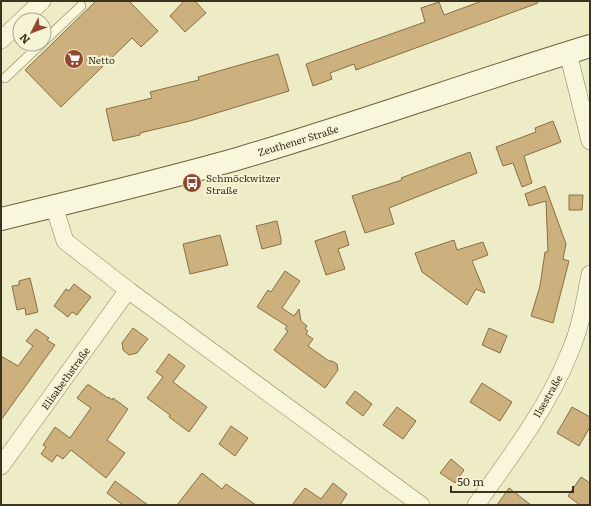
<svg xmlns="http://www.w3.org/2000/svg" width="591" height="506" viewBox="0 0 591 506" font-family="Literata,serif">
	<style>
		.building { fill: #ccb07e; stroke: #896f43 }
		.lines { fill: none; stroke-linecap: round; stroke-linejoin: round }
		.lane-casing { stroke: #8a7f5d; stroke-width: 10 }
		.street-casing { stroke: #8a7f5d; stroke-width: 18 }
		.secondary-casing { stroke: #6c6040; stroke-width: 24 }
		.lane { stroke: #f9f7db; stroke-width: 9 }
		.street { stroke: #f9f7db; stroke-width: 17 }
		.secondary { stroke: #f9f7db; stroke-width: 22 }
		.labels { text-anchor: middle; dominant-baseline: central; stroke-width: 4; stroke-linejoin: round; paint-order: stroke }
		.poi-label { font-size: 10px; fill: #3a3320; stroke: #f6f4d7; text-anchor: start }
		.street-label { font-size: 10px; fill: #3a3320; stroke: #f6f4d7 }
	</style>
	<rect width="100%" height="100%" fill="#eeecc7"/>
	<g class="building">
		<polygon points="96,1 129,1 158,31 141,47 132,38 61,107 25,70"/>
		<polygon points="184,1 195,1 206,13 185,32 170,16"/>
		<polygon points="482,1 537,1 538,3 356,70 354,64 330,73 332,79 313,86 306,64 425,22 421,8 439,2 444,15"/>
		<polygon points="278,54 289,91 190,121 140,133 140,135 113,141 106,109 152,98 150,92 199,80 198,77"/>
		<polygon points="553,121 561,142 524,156 532,183 522,187 513,163 503,166 496,147 536,132 535,128"/>
		<polygon points="470,152 477,173 389,208 394,224 365,233 352,196 402,180 401,178"/>
		<polygon points="545,186 566,244 563,259 569,261 553,323 531,316 540,286 545,252 548,252 546,201 529,206 525,194"/>
		<polygon points="569,195 583,195 582,210 569,210"/>
		<polygon points="277,221 281,239 281,244 262,249 256,226"/>
		<polygon points="345,231 349,245 338,249 345,269 326,275 315,241"/>
		<polygon points="220,235 228,265 190,274 183,244"/>
		<polygon points="454,240 457,250 483,242 488,255 472,261 485,293 476,289 467,305 422,272 415,253"/>
		<polygon points="285,271 300,281 282,308 294,316 299,309 301,321 307,326 305,329 308,331 306,334 313,339 308,346 329,361 332,361 337,364 338,370 325,388 274,350 288,331 285,329 287,326 257,307 268,290 271,292"/>
		<polygon points="30,278 38,312 26,315 25,308 17,310 12,286 19,285 19,281"/>
		<polygon points="74,284 91,297 77,315 72,312 68,317 54,306 66,289 69,291"/>
		<polygon points="133,328 148,339 137,353 129,355 123,350 122,343"/>
		<polygon points="489,328 507,336 500,353 482,345"/>
		<polygon points="36,329 49,338 47,340 55,345 1,420 1,356 18,366 33,346 26,341"/>
		<polygon points="169,354 185,366 173,382 207,407 189,432 169,417 170,415 147,398 163,377 156,372"/>
		<polygon points="482,383 512,402 500,421 470,402"/>
		<polygon points="87,385 89,385 108,398 109,397 112,400 113,398 128,409 107,440 125,453 106,478 71,450 63,459 57,455 52,462 41,454 46,447 43,445 55,427 70,438 91,408 77,398"/>
		<polygon points="355,391 372,404 363,416 346,403"/>
		<polygon points="397,407 416,421 403,439 383,425"/>
		<polygon points="572,407 590,417 590,427 579,446 557,433"/>
		<polygon points="231,426 248,438 235,456 219,444"/>
		<polygon points="451,459 464,470 455,483 440,473"/>
		<polygon points="202,473 222,489 226,484 256,505 177,505"/>
		<polygon points="581,477 590,483 590,505 580,505 568,496"/>
		<polygon points="115,481 148,505 123,505 107,493"/>
		<polygon points="333,483 347,494 340,505 292,505 305,488 321,499"/>
		<polygon points="509,488 531,505 497,505"/>
	</g>
	<g class="lines">
		<g class="lane-casing">
			<g id="lane">
				<polyline points="44,41 81,6"/>
				<polyline points="5,78 41,44"/>
			</g>
		</g>
		<g class="street-casing">
			<g id="street">
				<polyline points="22,20 42,1"/>
				<polyline points="1,40 20,22"/>
				<polyline points="568,53 590,141"/>
				<polyline points="54,206 65,241 128,290 421,505"/>
				<polyline points="1,466 128,290"/>
				<path d="M476,505C510,457 547,409 569,354C580,330 585,301 590,274"/>
			</g>
		</g>
		<g class="secondary-casing">
			<path id="secondary" d="M1,219C80,200 159,181 237,159C356,124 472,82 590,46"/>
		</g>
		<use href="#lane" class="lane"/>
		<use href="#street" class="street"/>
		<use href="#secondary" class="secondary"/>
	</g>
	<defs>
		<g id="supermarket-disc" transform="scale(1)"><circle r="9.5" fill="#98452d" stroke="#f6f4d7"/><path d="M-6-5.5h2.5l.6 2H6L4.5 2H-2.5L-4.4-4H-6ZM-1.5 3.2a1.3 1.3 0 1 0 .1 0ZM3 3.2a1.3 1.3 0 1 0 .1 0Z" fill="#fff"/></g>
		<g id="bus-disc" transform="scale(1)"><circle r="9.5" fill="#98452d" stroke="#f6f4d7"/><path d="M-5-6H5V4H4V6H2V4H-2V6H-4V4H-5ZM-3.5-4V0h7V-4ZM-3.5 1.2v1.5H-2V1.2ZM2 1.2v1.5H3.5V1.2Z" fill="#fff"/></g>
	</defs>
	<g fill-rule="evenodd">
		<use href="#supermarket-disc" x="74" y="59"/>
		<use href="#bus-disc" x="192" y="183"/>
	</g>
	<g class="labels">
		<g class="poi-label">
			<text x="88" y="59">Netto</text>
			<text x="206" y="177">Schmöckwitzer<tspan x="206" dy="12">Straße</tspan></text>
		</g>
		<g class="street-label">
			<text transform="translate(298 140) rotate(-17)">Zeuthener Straße</text>
			<text transform="translate(65 378) rotate(-54)">Elisabethstraße</text>
			<text transform="translate(547 396) rotate(-60)">Ilsestraße</text>
		</g>
	</g>
	<rect width="591" height="506" fill="none" stroke="#3a3320" stroke-width="4"/>
	<g transform="translate(32 32) rotate(228)"><circle r="19" fill="#f6f4d7" stroke="#aba78e"/>
	<path d="M0-3L7 15L0 10L-7 15Z" fill="#98452d"/>
	<text y="-6" font-size="11" font-weight="bold" text-anchor="middle" fill="#3a3320">N</text>
	</g>
	<path d="M451 486v6h122v-6" fill="none" stroke="#3a3320" stroke-width="2"/>
	<text x="457" y="486" font-size="12" fill="#3a3320" stroke="#f6f4d7" stroke-width="3" paint-order="stroke">50 m</text>
</svg>
